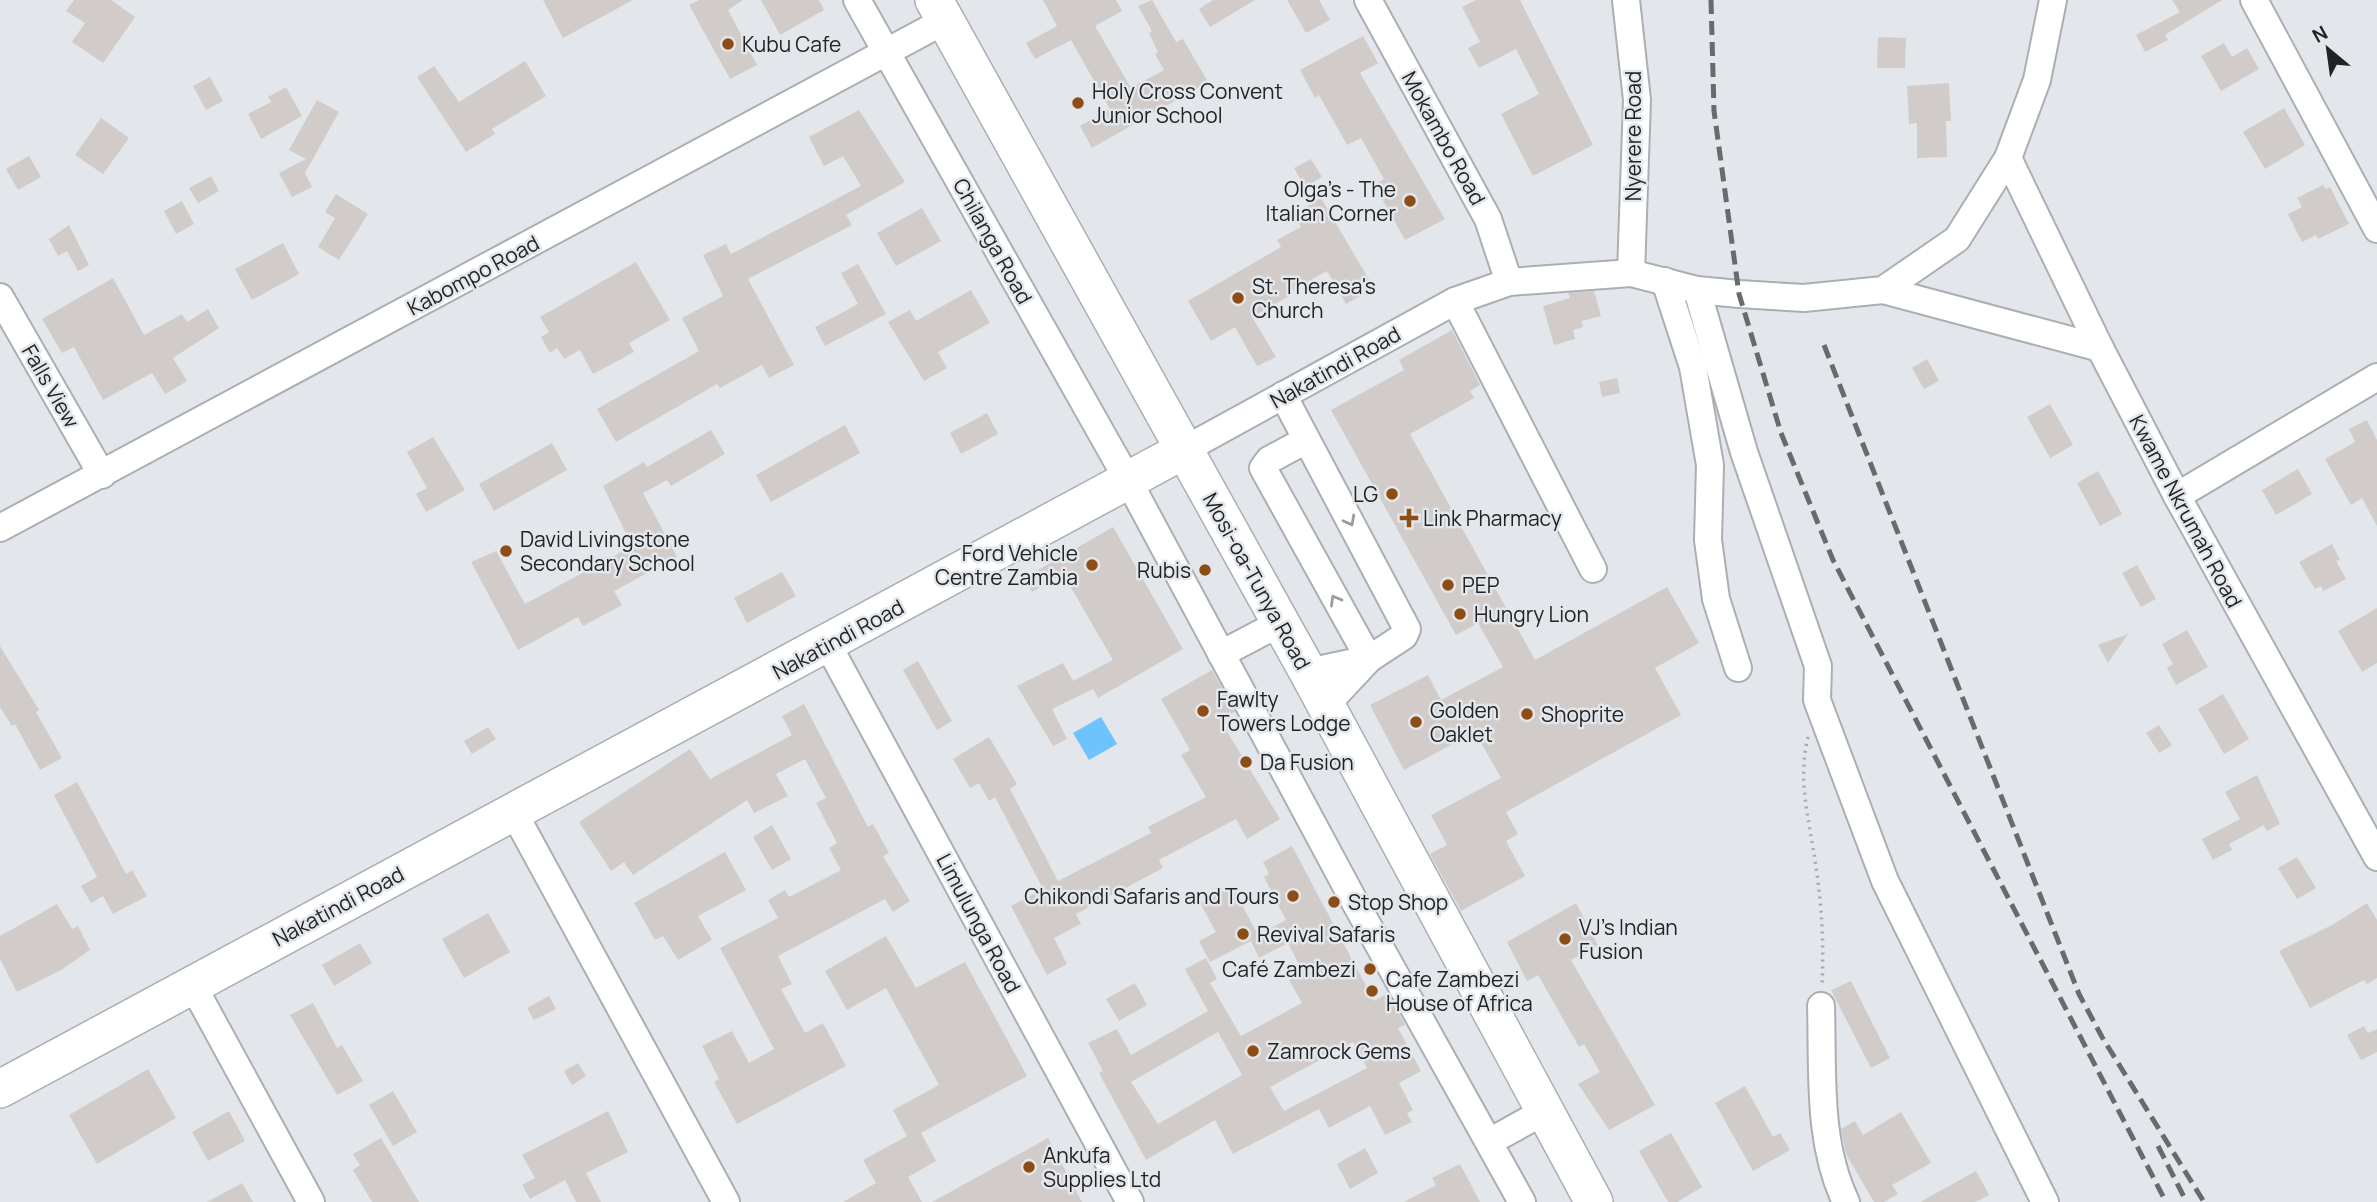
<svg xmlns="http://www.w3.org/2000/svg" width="2377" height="1202" viewBox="0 0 2377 1202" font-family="Manrope,sans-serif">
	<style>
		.water { fill: #6ec2fe }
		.building { fill: #d1ccc9; fill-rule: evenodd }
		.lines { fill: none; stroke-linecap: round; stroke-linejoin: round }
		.minor-casing { stroke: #abafb3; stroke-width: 30 }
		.highway-casing { stroke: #abafb3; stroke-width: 40 }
		.path { stroke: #a6a9ac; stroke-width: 3.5; stroke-dasharray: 2 5; stroke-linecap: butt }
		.minor { stroke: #fff; stroke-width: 26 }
		.highway { stroke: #fff; stroke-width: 37 }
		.rail { stroke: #686b6d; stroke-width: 5; stroke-dasharray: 14 7; stroke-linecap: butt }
		.oneway { stroke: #9b9c9c }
		.poi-dot { fill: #8d4d17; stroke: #e3e7eb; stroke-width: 2.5 }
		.labels { text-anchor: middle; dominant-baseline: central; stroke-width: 5; stroke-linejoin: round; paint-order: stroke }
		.poi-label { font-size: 21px; fill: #212324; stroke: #e3e7eb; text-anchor: start }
		.street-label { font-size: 21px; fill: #212324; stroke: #e3e7eb }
	</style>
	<rect width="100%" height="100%" fill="#e3e7eb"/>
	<polygon class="water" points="1101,717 1117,744 1089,760 1073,733"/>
	<g class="building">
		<polygon points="74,0 111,0 135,17 103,63 72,42 85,23 66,11"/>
		<polygon points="543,0 633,0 563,38"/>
		<polygon points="699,0 743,0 728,10 757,65 730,79 689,5"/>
		<polygon points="761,0 819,0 824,10 780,35"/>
		<polygon points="1043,0 1116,0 1122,11 1095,26 1131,88 1164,70 1155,54 1158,52 1149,33 1152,31 1138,6 1152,0 1176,42 1183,39 1208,82 1092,148 1080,126 1110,109 1071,40 1035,59 1026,43 1057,26"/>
		<polygon points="1213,0 1255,0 1210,27 1199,9"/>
		<polygon points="1287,0 1319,0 1330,20 1306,33"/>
		<polygon points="1476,0 1520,0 1593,145 1533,176 1501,114 1539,94 1516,49 1479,68 1468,48 1480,42 1462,7"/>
		<polygon points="2172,0 2222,0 2165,35 2168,40 2145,52 2136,35 2180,12"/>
		<polygon points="1363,36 1378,63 1360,73 1445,219 1405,240 1374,184 1384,179 1361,138 1347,145 1319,95 1315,98 1300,70"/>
		<polygon points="1878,37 1906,38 1905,68 1877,68"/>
		<polygon points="2224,43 2232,57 2247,48 2259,69 2221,91 2201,56"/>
		<polygon points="525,61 546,96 492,129 495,134 466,152 417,77 434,66 459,102"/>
		<polygon points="210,77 223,101 206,110 193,86"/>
		<polygon points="1949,83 1951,121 1946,121 1947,157 1917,158 1917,123 1909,124 1907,86"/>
		<polygon points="286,87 302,116 261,139 248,114 271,102 268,97"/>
		<polygon points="317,100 339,112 305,173 312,187 292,197 279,173 306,159 289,150"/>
		<polygon points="2284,108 2305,145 2265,169 2243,132"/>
		<polygon points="859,110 905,182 846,215 852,225 748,279 794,365 769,378 762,365 720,388 717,384 616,442 597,409 699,351 682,318 723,296 703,255 726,244 731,254 861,186 843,156 824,166 809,137"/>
		<polygon points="101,118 129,138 103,174 75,155"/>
		<polygon points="29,156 41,177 18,190 6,169"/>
		<polygon points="1311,159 1322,177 1305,187 1294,168"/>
		<polygon points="211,176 219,191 198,203 189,188"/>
		<polygon points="2323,185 2326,189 2330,187 2349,224 2318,239 2316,235 2302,242 2288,214 2302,207 2297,198"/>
		<polygon points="336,194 368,214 339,260 318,247 335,218 325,212"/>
		<polygon points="1321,198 1374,288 1346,304 1327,271 1287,293 1289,296 1252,317 1276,357 1257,366 1235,327 1211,341 1188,301 1281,247 1277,240 1301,227 1294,214"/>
		<polygon points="182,201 194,224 176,234 164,211"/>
		<polygon points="922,208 941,241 896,266 877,233"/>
		<polygon points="69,225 89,265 78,271 67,251 58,256 49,239"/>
		<polygon points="283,243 299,274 252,300 235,269"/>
		<polygon points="636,262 670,320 629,343 634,352 593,374 580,350 564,359 557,348 550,353 541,337 549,332 540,317"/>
		<polygon points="858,264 886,314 825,346 815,327 858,304 841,273"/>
		<polygon points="113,278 144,335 182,314 187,322 208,309 219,328 173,358 187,381 165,394 152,373 103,400 74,347 62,353 42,319"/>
		<polygon points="971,290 990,323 938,352 947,368 924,381 888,322 910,310 916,321"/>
		<polygon points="1594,291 1601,316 1582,321 1583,327 1573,330 1575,339 1554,345 1543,306 1570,298 1568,293"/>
		<polygon points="1452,330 1480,385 1470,391 1474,398 1410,434 1535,660 1667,587 1699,643 1655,668 1681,715 1506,812 1518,834 1506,841 1525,876 1461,911 1430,854 1447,845 1431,815 1501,778 1475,732 1404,770 1370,705 1428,675 1441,700 1503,667 1478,623 1456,635 1331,410 1404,370 1399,360"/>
		<polygon points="1927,359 1939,381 1924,389 1912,368"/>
		<polygon points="1617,378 1620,393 1602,397 1599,382"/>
		<polygon points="2050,404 2073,445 2050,458 2027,417"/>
		<polygon points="987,413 998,434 961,454 950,433"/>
		<polygon points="2367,420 2377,440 2377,526 2362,498 2351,505 2325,459 2355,442 2349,429"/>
		<polygon points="845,425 860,453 771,502 756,475"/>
		<polygon points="711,430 725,454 671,486 667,480 643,493 677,557 614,591 622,605 583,626 578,617 518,650 471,562 496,551 525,604 632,546 603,486 644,462 647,467"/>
		<polygon points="433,437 465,490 426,512 416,494 427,488 407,452"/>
		<polygon points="552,443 567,470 494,511 479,484"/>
		<polygon points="2298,469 2312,494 2276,515 2262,490"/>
		<polygon points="2098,471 2122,514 2100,526 2077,483"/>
		<polygon points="1113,527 1183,649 1098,698 1093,689 1052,709 1067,739 1053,746 1017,686 1063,663 1073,681 1113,660 1063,574 1032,592 1024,578"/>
		<polygon points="2332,544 2340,560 2336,561 2346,579 2323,591 2321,586 2315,589 2299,562"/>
		<polygon points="2137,565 2156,599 2141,607 2122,573"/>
		<polygon points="782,572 796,596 747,623 734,598"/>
		<polygon points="2377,608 2377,663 2362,672 2338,631"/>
		<polygon points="2187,630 2208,667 2176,685 2167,668 2173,664 2162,644"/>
		<polygon points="2128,634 2108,663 2098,645"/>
		<polygon points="0,646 39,710 36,712 62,758 40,770 15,724 12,726 0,707"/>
		<polygon points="918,661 952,721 937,730 903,670"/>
		<polygon points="1212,670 1235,712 1220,720 1280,819 1247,839 1236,819 1159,860 1163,868 1076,914 1081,924 1054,938 1067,964 1047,975 1011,906 1043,889 995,797 989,801 979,783 970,788 953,759 989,737 1017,784 1010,789 1058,881 1151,833 1148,827 1206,797 1181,755 1190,750 1161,699"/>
		<polygon points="2223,694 2249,739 2224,754 2198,709"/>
		<polygon points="804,704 868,827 873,824 889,853 883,856 910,901 893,912 885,899 778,956 792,984 781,989 805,1033 823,1023 846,1066 737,1124 714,1082 719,1079 702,1046 732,1031 749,1063 774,1049 720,948 778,918 768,900 785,890 789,897 841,870 829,848 837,843 816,803 826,798 805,759 776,774 788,796 754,813 747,800 633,875 624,862 611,871 579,822 690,749 710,779 792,735 782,716"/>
		<polygon points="2159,725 2172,745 2159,753 2146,733"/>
		<polygon points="488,727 496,739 472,754 464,741"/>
		<polygon points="2257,775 2280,824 2267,831 2264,825 2229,844 2232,850 2213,860 2202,839 2240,819 2225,792"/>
		<polygon points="77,782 126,874 132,870 147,896 113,914 103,896 91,903 81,886 97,877 54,795"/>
		<polygon points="772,825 791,859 772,870 753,837"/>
		<path d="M1292,846L1374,1001L1388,993L1405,1025L1398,1028L1421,1071L1399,1083L1413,1110L1407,1113L1412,1122L1385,1135L1370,1106L1329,1128L1319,1109L1233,1154L1215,1120L1146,1160L1099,1073L1103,1071L1088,1043L1117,1029L1131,1055L1208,1011L1185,969L1206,958L1217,979L1210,983L1241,1036L1302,1003L1289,980L1303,972L1288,943L1259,958L1251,941L1210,962L1199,941L1216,932L1200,903L1232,886L1258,935L1286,920L1264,877L1269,874L1263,862ZM1218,1032L1242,1075L1158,1124L1131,1082ZM1353,1042L1367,1068L1284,1111L1270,1087Z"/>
		<polygon points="725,852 746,890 698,916 712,940 678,960 663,936 655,940 634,903"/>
		<polygon points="2297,857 2316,888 2297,899 2278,868"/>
		<polygon points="1576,903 1598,945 1571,960 1655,1105 1609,1130 1578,1084 1600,1072 1584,1044 1579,1047 1538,975 1527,981 1507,942"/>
		<polygon points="2367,903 2377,920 2377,978 2367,984 2364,980 2310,1008 2279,951 2334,924"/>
		<polygon points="57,904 72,929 78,926 90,950 61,970 17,992 0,959 0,936"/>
		<polygon points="488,913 510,952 464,978 442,939"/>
		<polygon points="886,936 916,988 965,962 1027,1076 921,1133 936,1161 908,1177 922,1202 843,1202 876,1183 863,1160 907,1136 893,1110 939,1085 886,988 847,1010 825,971"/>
		<polygon points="360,943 372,963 334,986 322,965"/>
		<polygon points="1851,981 1890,1058 1871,1068 1831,990"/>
		<polygon points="1135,983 1147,1005 1119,1021 1106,999"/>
		<polygon points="549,996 556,1009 534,1020 527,1008"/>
		<polygon points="313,1003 337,1048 342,1045 363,1081 337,1095 290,1015"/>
		<polygon points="2364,1026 2368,1033 2377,1029 2377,1052 2361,1060 2347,1035"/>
		<polygon points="578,1063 586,1076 572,1085 564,1071"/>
		<polygon points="148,1069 176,1118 97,1164 69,1115"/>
		<polygon points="1745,1086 1773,1137 1780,1133 1790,1150 1753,1171 1715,1103"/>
		<polygon points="393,1091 417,1132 393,1146 369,1105"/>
		<polygon points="229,1111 245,1141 208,1161 192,1132"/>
		<polygon points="608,1111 628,1152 586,1173 601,1202 576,1202 565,1180 530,1199 522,1185 535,1178 522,1155"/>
		<polygon points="1901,1112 1931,1163 1892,1185 1898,1194 1884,1202 1874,1202 1846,1154 1841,1129 1855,1121 1863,1135"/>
		<polygon points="1671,1133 1702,1187 1677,1202 1668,1202 1639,1151"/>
		<polygon points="381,1138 419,1202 372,1202 353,1170 360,1165 353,1154"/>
		<polygon points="1048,1138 1082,1202 932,1202"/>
		<polygon points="1365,1148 1378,1173 1350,1189 1337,1164"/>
		<polygon points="1460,1164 1480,1202 1404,1202 1436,1185 1432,1178"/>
		<polygon points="1976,1171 1989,1195 1975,1202 1920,1202"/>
		<polygon points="242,1183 253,1202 207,1202"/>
	</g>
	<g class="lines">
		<g class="minor-casing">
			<g id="minor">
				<polyline points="857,0 1129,482 1352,897 1522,1202"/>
				<polyline points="1368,0 1488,219 1509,282"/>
				<polyline points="1626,0 1637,100 1631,273"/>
				<polyline points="2254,0 2377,229"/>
				<polyline points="2008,158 2100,348 2177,496 2377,857"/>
				<polyline points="1665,281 1693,367 1710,465 1708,540 1716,599 1738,668"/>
				<polyline points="1697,290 1744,452 1818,666 1817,700 1885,881 2045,1202"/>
				<polyline points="1883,290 2100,348"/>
				<polyline points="0,297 102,475"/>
				<polyline points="1455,301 1593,569"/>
				<polyline points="1283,395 1407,629 1404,636 1369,659 1325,706"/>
				<polyline points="1306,440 1269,460 1263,468 1369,659"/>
				<polyline points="1184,450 1455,301 1509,282 1631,273 1697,290 1739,294 1804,298 1883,290 1957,239 2008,158 2037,80 2053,0"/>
				<polyline points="2177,496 2377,377"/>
				<polyline points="0,528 946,20"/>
				<polyline points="828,645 1130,1202"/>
				<polyline points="1221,654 1280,623"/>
				<polyline points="1308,672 1369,659"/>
				<polyline points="514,813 726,1202"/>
				<polyline points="192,984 311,1202"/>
				<path d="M1821,1006C1823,1071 1817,1142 1846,1202"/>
				<polyline points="1489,1142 1545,1111"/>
			</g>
		</g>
		<g class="highway-casing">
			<g id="highway">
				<polyline points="934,0 1308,672 1594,1202"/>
				<polyline points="0,1089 1184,450"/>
			</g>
		</g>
		<path class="path" d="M1808,737C1797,781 1810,823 1816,867C1822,907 1824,946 1822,986"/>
		<use href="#minor" class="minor"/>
		<use href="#highway" class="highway"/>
		<g class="rail">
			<polyline points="1711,0 1714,111 1739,294 1781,433 1833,560 2166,1202"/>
			<polyline points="1824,345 2079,994 2102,1037 2204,1202"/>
			<polyline points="2158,1146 2184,1197"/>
		</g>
	</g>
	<defs><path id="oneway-chevron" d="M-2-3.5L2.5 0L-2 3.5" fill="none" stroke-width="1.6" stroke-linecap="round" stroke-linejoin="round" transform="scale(1.75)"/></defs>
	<g class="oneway">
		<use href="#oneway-chevron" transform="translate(1350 521) rotate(62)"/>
		<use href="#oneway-chevron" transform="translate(1335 600) rotate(-120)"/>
	</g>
	<g class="poi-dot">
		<circle cx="728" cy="44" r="7"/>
		<circle cx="1078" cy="103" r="7"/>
		<circle cx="1410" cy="201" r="7"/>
		<circle cx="1238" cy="298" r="7"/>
		<circle cx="1392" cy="494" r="7"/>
		<path d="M1405.5 507.5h7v7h7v7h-7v7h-7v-7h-7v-7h7z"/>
		<circle cx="506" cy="551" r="7"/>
		<circle cx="1092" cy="565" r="7"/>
		<circle cx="1205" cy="570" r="7"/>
		<circle cx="1448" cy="585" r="7"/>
		<circle cx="1460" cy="614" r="7"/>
		<circle cx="1203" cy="711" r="7"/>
		<circle cx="1527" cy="714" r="7"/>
		<circle cx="1416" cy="722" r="7"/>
		<circle cx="1246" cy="762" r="7"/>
		<circle cx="1293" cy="896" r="7"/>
		<circle cx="1334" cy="902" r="7"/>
		<circle cx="1243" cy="934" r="7"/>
		<circle cx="1565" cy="939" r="7"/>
		<circle cx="1370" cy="969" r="7"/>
		<circle cx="1372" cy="991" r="7"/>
		<circle cx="1253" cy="1051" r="7"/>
		<circle cx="1029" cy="1167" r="7"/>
	</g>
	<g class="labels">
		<g class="poi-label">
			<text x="742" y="44">Kubu Cafe</text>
			<text x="1092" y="91">Holy Cross Convent<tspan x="1092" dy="24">Junior School</tspan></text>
			<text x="1396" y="189" text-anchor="end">Olga's - The<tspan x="1396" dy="24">Italian Corner</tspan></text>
			<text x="1252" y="286">St. Theresa's<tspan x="1252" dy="24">Church</tspan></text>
			<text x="1378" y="494" text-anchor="end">LG</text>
			<text x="1423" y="518">Link Pharmacy</text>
			<text x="520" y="539">David Livingstone<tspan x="520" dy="24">Secondary School</tspan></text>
			<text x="1078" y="553" text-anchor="end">Ford Vehicle<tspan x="1078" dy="24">Centre Zambia</tspan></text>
			<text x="1191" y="570" text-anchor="end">Rubis</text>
			<text x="1462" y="585">PEP</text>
			<text x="1474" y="614">Hungry Lion</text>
			<text x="1217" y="699">Fawlty<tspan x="1217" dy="24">Towers Lodge</tspan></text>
			<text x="1430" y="710">Golden<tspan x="1430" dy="24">Oaklet</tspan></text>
			<text x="1541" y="714">Shoprite</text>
			<text x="1260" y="762">Da Fusion</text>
			<text x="1279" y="896" text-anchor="end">Chikondi Safaris and Tours</text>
			<text x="1348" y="902">Stop Shop</text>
			<text x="1579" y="927">VJ's Indian<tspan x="1579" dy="24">Fusion</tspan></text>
			<text x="1257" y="934">Revival Safaris</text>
			<text x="1356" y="969" text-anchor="end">Café Zambezi</text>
			<text x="1386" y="979">Cafe Zambezi<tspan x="1386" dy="24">House of Africa</tspan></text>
			<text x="1267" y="1051">Zamrock Gems</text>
			<text x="1043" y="1155">Ankufa<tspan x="1043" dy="24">Supplies Ltd</tspan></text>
		</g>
		<g class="street-label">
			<text transform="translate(1633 136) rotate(-90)">Nyerere Road</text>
			<text transform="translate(1444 138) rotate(61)">Mokambo Road</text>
			<text transform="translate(993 241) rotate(61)">Chilanga Road</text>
			<text transform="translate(473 275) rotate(-28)">Kabompo Road</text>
			<text transform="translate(1335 367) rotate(-29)">Nakatindi Road</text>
			<text transform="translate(51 386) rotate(60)">Falls View</text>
			<text transform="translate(2186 511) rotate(62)">Kwame Nkrumah Road</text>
			<text transform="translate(1257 581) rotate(61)">Mosi-oa-Tunya Road</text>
			<text transform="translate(838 639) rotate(-28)">Nakatindi Road</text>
			<text transform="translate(338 906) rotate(-28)">Nakatindi Road</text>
			<text transform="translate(979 923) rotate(62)">Limulunga Road</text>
		</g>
	</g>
	<g transform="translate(2328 49) rotate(331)" stroke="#e3e7eb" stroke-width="5" paint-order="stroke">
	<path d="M0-5L12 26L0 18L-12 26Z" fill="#212324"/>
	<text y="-10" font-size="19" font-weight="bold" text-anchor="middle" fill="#212324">N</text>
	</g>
</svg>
